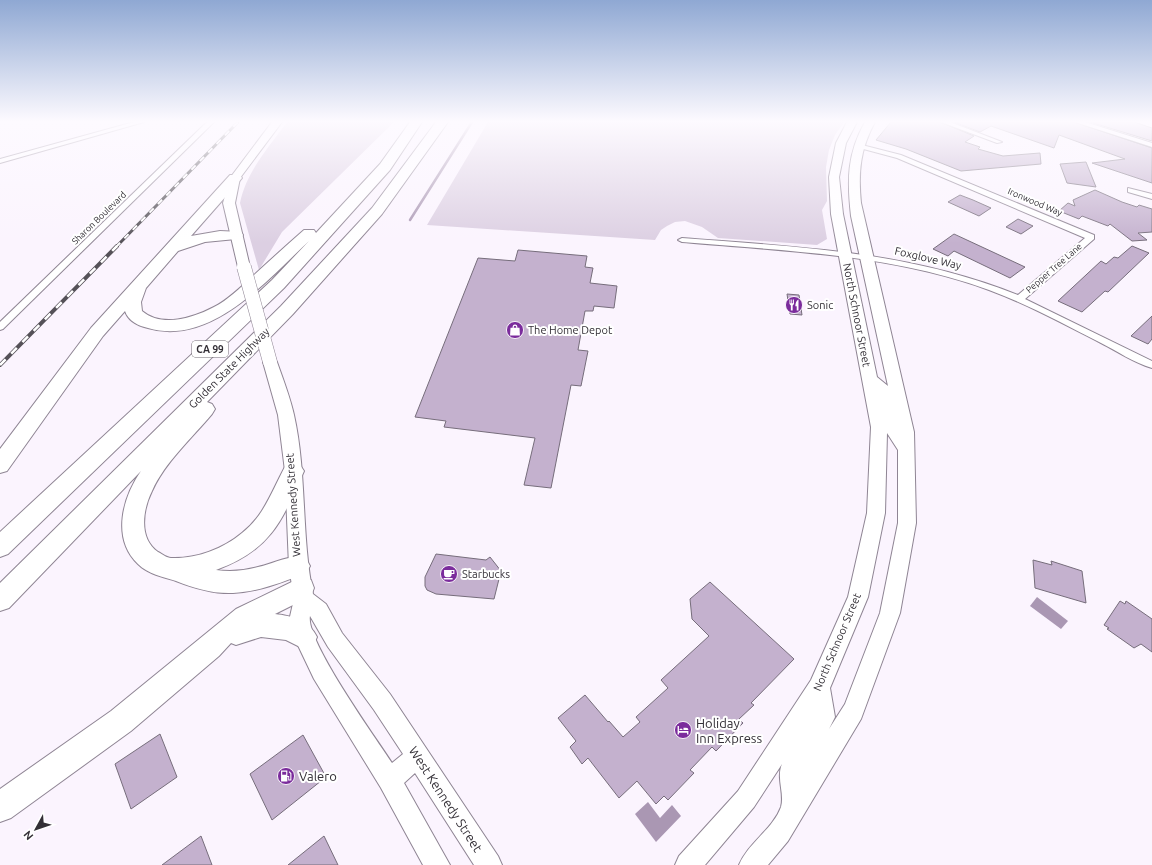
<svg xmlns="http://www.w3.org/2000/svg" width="1152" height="865" viewBox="0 0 1152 865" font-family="Ubuntu,sans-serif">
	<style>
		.green { fill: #dccfe2 }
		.water { fill: #aa97b3 }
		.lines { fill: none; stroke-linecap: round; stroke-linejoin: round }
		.stream { stroke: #aa97b3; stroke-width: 2.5 }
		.building { fill: #c4b1ce; stroke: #766d7b }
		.street-casing { stroke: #8f8594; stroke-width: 2 }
		.secondary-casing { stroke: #8f8594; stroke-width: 2 }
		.highway-casing { stroke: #8f8594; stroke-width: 2 }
		.street { fill: #fff; fill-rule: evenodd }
		.secondary { fill: #fff; fill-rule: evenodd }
		.highway { fill: #fff; fill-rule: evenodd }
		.rail-far1-casing { stroke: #555158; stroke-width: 3 }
		.rail-casing { stroke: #555158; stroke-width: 4 }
		.rail-far1 { stroke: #fff; stroke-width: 2; stroke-dasharray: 6; stroke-linecap: butt }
		.rail { stroke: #fff; stroke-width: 2.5; stroke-dasharray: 8; stroke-linecap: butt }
		.secondary-bridge-casing { stroke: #8f8594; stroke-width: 15; stroke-linecap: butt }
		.secondary-bridge { stroke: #fff; stroke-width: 14 }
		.labels { text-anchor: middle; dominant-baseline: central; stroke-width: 4; stroke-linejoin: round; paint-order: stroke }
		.far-street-label { font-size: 9px; fill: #332f36; stroke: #fff }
		.shield { fill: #fff; stroke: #706d72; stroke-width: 1 }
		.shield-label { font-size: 10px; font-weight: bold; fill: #332f36 }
		.street-label { font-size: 11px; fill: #332f36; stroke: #fff }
		.poi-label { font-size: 11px; fill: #332f36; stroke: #fff; text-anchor: start }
		.near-poi-label { font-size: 13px; fill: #332f36; stroke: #fff; text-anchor: start }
		.near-street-label { font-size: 13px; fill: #332f36; stroke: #fff }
	</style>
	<rect width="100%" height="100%" fill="#fbf4fe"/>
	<g class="green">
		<path d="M287,122H394L282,232L259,270L240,203C246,172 269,147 287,122Z"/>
		<polygon points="488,122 844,122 835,135 829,150 826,167 827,201 822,210 827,239 817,245 718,238 702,227 685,221 675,222 667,226 661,230 655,240 427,225"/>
	</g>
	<g class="water">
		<polygon points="1037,597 1068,621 1061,629 1030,606"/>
		<polygon points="648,802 660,818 672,805 681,816 656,842 635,814"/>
	</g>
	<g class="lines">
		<polyline class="stream" points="410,220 472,122"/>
	</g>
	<g class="building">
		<polygon points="891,122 940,122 974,136 965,142 980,147 978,149 1003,156 1040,153 1041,164 961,171 906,149 876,140"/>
		<polygon points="954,122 1074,122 1152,148 1152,183 1092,163 1125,159 1059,135 1054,148 991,126 980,132"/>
		<polygon points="1090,122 1134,122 1152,128 1152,141"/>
		<polygon points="1086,162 1096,187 1067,183 1060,164"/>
		<polygon points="1095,190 1122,202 1137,207 1139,205 1152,209 1152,232 1138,233 1147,240 1132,241 1110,224 1108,226 1082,216 1079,219 1059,211 1068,203 1075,206 1073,200"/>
		<polygon points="960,195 973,200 991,208 979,216 948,202"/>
		<polygon points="1018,219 1033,226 1021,234 1006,227"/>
		<polygon points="954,234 1025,267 1010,278 954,251 948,256 933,249"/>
		<polygon points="1132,246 1149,253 1108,292 1105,291 1082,312 1058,301 1101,261 1106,264 1114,257 1118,258"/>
		<polygon points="518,250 587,256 585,267 593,268 590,283 617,286 614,308 594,306 593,311 585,311 578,350 588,351 581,386 571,385 551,488 524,485 535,438 444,427 446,421 415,417 478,258 515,261"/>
		<polygon points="787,294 799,295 802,315 790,314"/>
		<polygon points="1152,316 1152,339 1148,344 1131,336"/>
		<polygon points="436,554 486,560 490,557 501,571 494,599 436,594 427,590 425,586 425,577"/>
		<polygon points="1033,560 1052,565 1051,561 1082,571 1086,603 1035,588"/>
		<polygon points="710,582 794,659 751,703 754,705 739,719 743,723 716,751 712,747 690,770 694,773 668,800 664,796 656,804 637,781 619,798 588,758 582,764 570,747 576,741 558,718 585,695 608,722 609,721 623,737 640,722 636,717 668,688 661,680 709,636 692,619 690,599"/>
		<polygon points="1120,601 1125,604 1126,601 1152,619 1152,652 1141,644 1134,648 1107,629 1109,628 1104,625"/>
		<polygon points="160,734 177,777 131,809 115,764"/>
		<polygon points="303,735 326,777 272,820 250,774"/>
		<polygon points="201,836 212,865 162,865"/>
		<polygon points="324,836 338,865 288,865"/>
	</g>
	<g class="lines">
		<g class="street-casing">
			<g id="street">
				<polygon points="134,122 144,122 0,163 0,159"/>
				<polygon points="207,122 214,122 3,329 0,330 0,322"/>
				<polygon points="941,122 950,122 1002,142 997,143"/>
				<polygon points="1075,122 1085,122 1152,143 1152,147"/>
				<path d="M858,144L901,155L1094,235V239L1025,299L1152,361V368C1134,363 1117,351 1101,343C1064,324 1027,304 989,290C891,254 785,251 682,242L678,240L682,238C797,247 909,251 1018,295L1085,238L897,158L856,147V145Z"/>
				<polygon points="1128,188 1152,194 1152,199 1128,192"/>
			</g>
		</g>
		<g class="secondary-casing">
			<g id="secondary">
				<polygon points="272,122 282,122 240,178 235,203 250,267 244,271 238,267 223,203 230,178"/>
				<path d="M847,122H857L846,143L839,177L843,214L877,377L888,386L851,216C847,180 847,154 865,122H875C860,149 858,173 861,203L914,432L916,523L900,613L861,719L788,841L768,865H739C748,843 773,829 781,807C785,794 776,778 782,764L754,807L705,865H675L679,856L738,791L811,680L848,597L867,513L871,427L831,214L829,177L836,143ZM887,433L898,450V523L880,613L845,704L829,729L835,717L830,688L868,597L885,513Z"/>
				<path d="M270,357L275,358L277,362C283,379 290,397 294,415C307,473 301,535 313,594L326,604L342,633L390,694L498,856L502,865H474L415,773L404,783L450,865H423L381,788L314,679L294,637L289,621L294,599L289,566L285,471L278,415L263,362L265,358ZM310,616L328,647L374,710L403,754L392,763C376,738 305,640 310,616Z"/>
			</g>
		</g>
		<g class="highway-casing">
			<g id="highway">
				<path d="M410,122H422L390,170L284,288L8,554L0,557V532L272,280L309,241C268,279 211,347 148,328C139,326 128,321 125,311L103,336L7,471L0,473V449L91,328L230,175H240L242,178L191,236L220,231L241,232L243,235L241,238L236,239L205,242L178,251L146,288L141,302L142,311C162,328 193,318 214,307C228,300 240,288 252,277C269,261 286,246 304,230H314L316,233L380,164Z"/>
				<path d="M436,122H448L382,214L293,314L207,402L212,404L215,409L212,414C192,438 165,462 152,491C143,509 138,538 158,552C162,554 167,558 171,558C196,559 223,549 242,533C265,515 272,490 286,465L293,463L300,465L304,471C282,521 271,550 216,570C230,572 244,571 258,567C273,564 291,553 306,559L310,566L306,573C283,582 258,592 233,593C213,594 194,588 176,581C163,577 148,574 138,564C111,538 123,497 141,471L9,608L0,611V583L281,306L372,208Z"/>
				<path d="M302,577L311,580L314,588L311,596L275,614C292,616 309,620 317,637L313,646L304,649L286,640L261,637L236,645L231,643L219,656L131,731L11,818L0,822V789L111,711L236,609Z"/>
			</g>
		</g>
		<use href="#street" class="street"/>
		<use href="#secondary" class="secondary"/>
		<use href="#highway" class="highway"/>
		<g class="rail-far1-casing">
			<polyline id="rail-far1" points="116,247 238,122"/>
		</g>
		<g class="rail-casing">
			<polyline id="rail" points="0,365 117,246"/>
		</g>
		<use href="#rail-far1" class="rail-far1"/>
		<use href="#rail" class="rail"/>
		<g class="secondary-bridge-casing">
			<polyline id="secondary-bridge" points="244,267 270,362"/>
		</g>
		<use href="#secondary-bridge" class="secondary-bridge"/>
	</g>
	<linearGradient id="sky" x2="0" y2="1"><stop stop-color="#8fa8d3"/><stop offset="0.5" stop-color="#fdfaff"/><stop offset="1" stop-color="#fdfaff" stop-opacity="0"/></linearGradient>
	<rect width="1152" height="243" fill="url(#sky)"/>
	<defs>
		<g id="restaurant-disc" transform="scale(0.9)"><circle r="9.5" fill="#7b2c9c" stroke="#fff"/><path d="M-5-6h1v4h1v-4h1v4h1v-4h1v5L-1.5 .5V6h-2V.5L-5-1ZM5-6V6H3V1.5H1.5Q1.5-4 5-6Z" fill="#fff"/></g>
		<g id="shop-disc" transform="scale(0.9)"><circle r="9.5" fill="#7b2c9c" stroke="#fff"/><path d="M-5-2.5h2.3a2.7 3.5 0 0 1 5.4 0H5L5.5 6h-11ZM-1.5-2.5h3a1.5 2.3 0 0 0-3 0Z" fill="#fff"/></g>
		<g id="cafe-disc" transform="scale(0.9)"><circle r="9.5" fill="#7b2c9c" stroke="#fff"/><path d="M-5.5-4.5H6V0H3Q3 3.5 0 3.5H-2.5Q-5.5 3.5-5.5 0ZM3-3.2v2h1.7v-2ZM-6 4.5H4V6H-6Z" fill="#fff"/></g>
		<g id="hotel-disc" transform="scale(0.9)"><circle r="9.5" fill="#7b2c9c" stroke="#fff"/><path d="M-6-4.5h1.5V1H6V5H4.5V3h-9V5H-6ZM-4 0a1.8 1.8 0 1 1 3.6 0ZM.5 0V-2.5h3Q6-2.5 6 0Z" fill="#fff"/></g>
		<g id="fuel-disc" transform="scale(0.9)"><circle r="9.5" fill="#7b2c9c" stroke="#fff"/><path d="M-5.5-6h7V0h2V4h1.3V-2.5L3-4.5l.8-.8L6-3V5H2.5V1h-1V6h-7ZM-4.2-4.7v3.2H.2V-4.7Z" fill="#fff"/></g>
	</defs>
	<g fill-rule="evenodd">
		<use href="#restaurant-disc" x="794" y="305"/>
		<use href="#shop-disc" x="515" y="330"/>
		<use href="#cafe-disc" x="449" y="574"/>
		<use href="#hotel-disc" x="683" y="730"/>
		<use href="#fuel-disc" x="286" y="776"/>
	</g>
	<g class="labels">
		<g class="far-street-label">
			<text transform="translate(1035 202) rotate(23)">Ironwood Way</text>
			<text transform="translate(99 218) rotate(-44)">Sharon Boulevard</text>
			<text transform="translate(1054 268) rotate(-41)">Pepper Tree Lane</text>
		</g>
		<rect class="shield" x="192" y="341" width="36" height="16" rx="3"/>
		<g class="shield-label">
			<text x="210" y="349">CA 99</text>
		</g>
		<g class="street-label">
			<text transform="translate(928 258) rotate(13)">Foxglove Way</text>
			<text transform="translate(857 315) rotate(79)">North Schnoor Street</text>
			<text transform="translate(229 368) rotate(-45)">Golden State Highway</text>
			<text transform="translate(293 505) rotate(-94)">West Kennedy Street</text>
			<text transform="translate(837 642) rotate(-67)">North Schnoor Street</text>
		</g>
		<g class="poi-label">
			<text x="807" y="305">Sonic</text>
			<text x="528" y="330">The Home Depot</text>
			<text x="462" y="574">Starbucks</text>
		</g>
		<g class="near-poi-label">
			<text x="696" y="723">Holiday<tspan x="696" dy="15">Inn Express</tspan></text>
			<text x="299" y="776">Valero</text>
		</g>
		<g class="near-street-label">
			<text transform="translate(446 799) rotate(57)">West Kennedy Street</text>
		</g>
	</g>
	<g transform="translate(36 829) rotate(230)" stroke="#ffffff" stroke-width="3" paint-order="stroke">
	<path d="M0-3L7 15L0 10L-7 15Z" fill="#332f36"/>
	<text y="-6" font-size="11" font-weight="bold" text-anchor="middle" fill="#332f36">N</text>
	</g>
</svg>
